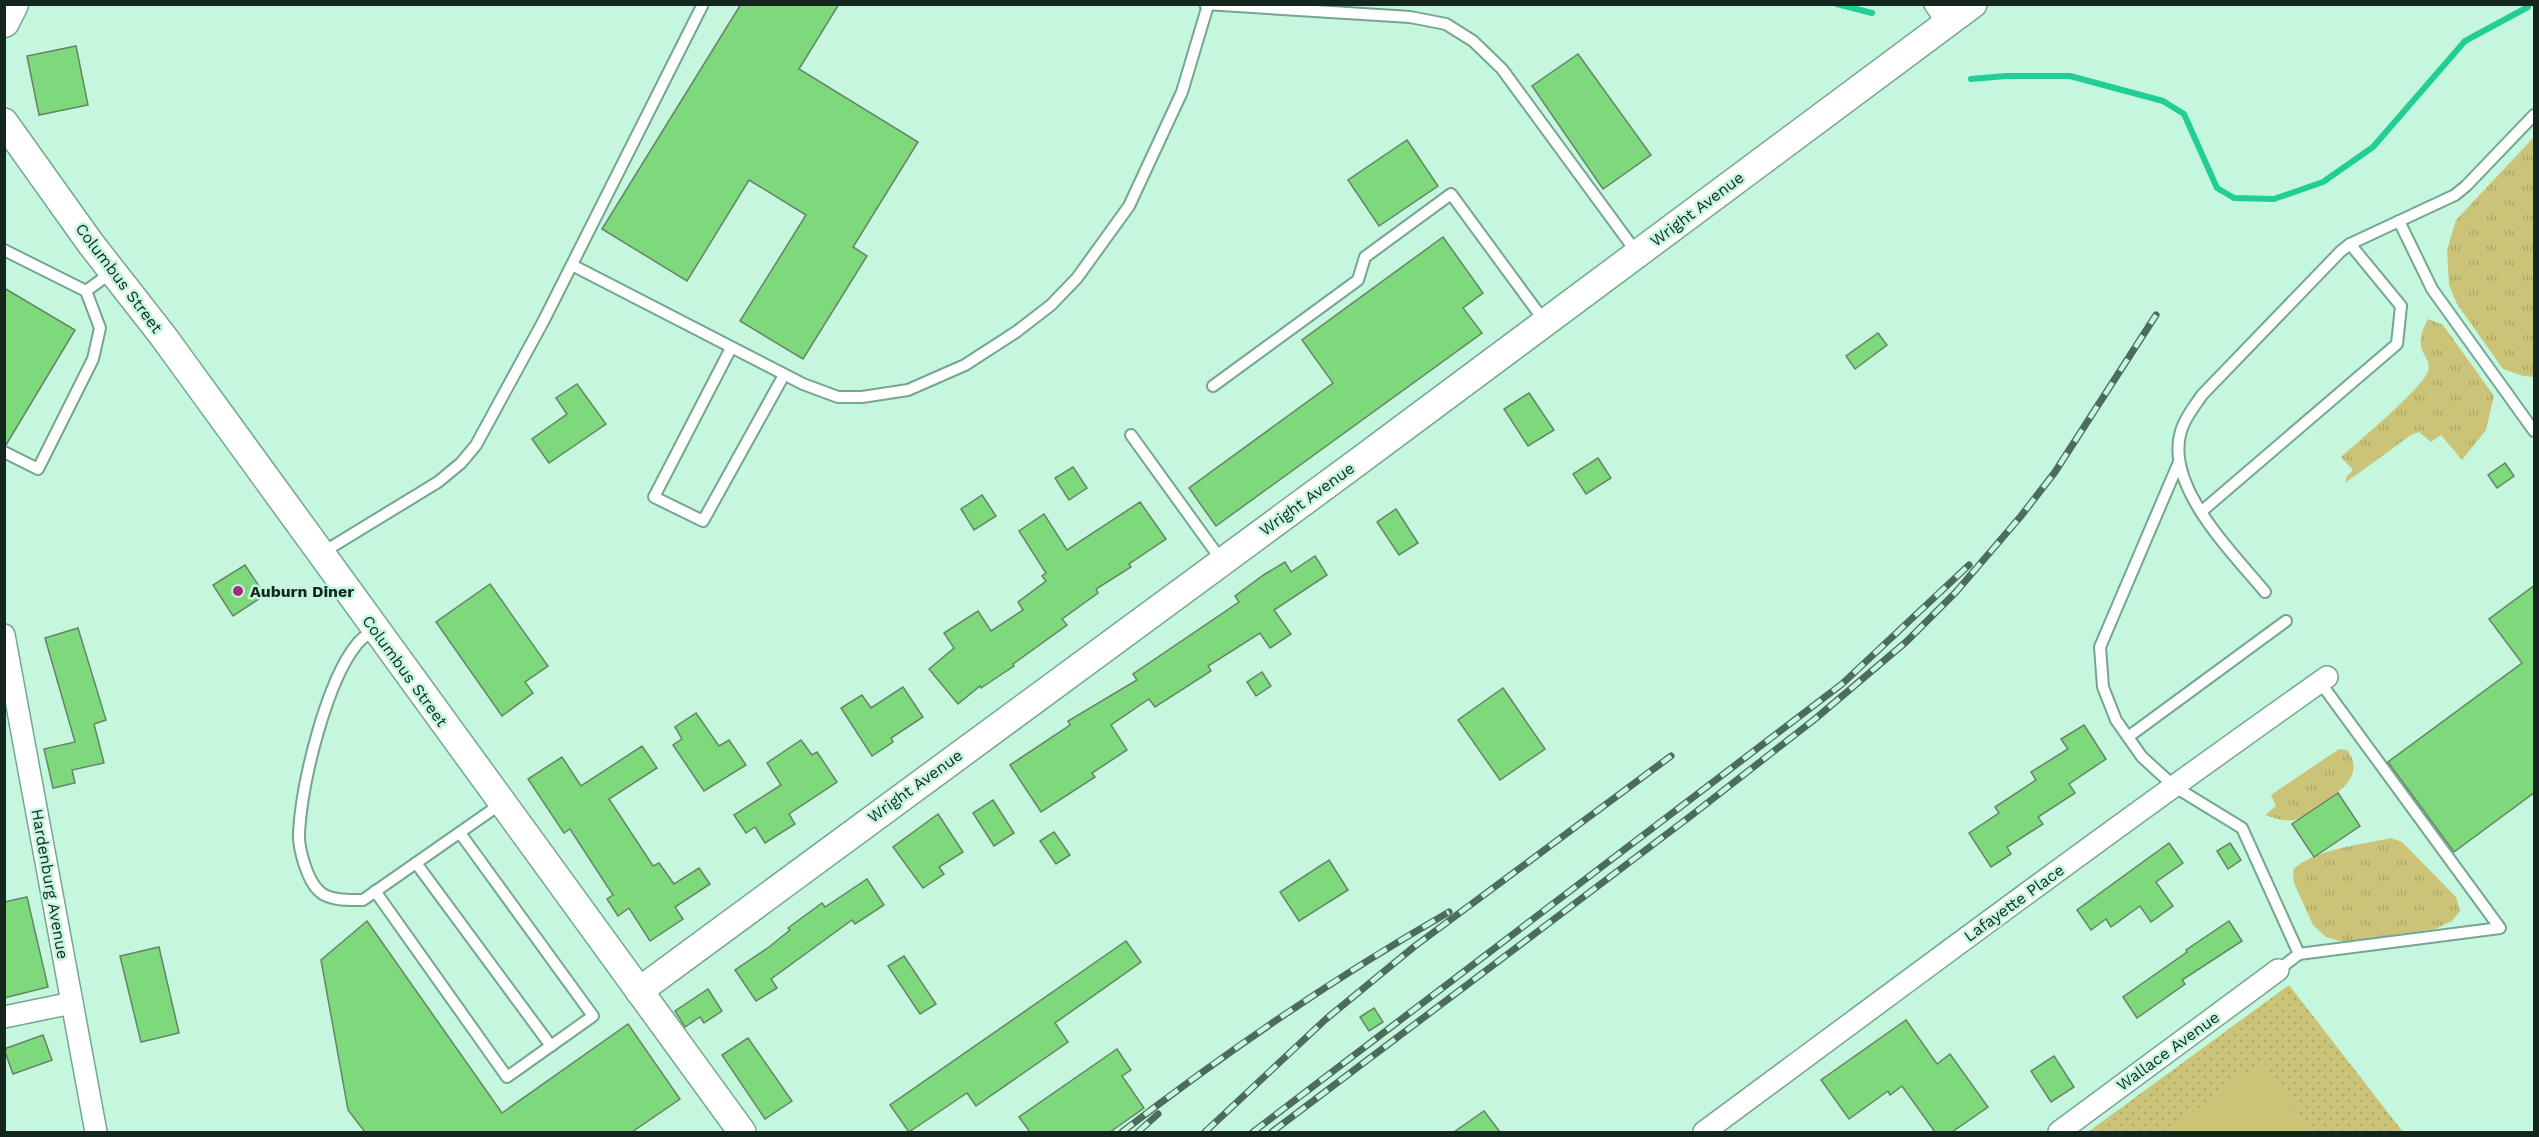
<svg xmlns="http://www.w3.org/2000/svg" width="2539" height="1137" viewBox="0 0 2539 1137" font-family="'Work Sans',sans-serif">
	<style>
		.grass { fill: url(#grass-tufts) }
		.park { fill: url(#park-dots) }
		.pitch { fill: #cbc478 }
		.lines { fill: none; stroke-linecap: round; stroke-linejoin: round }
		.stream { stroke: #22ce95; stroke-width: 6 }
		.building { fill: #7dd97c; stroke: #658564; stroke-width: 1.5 }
		.service-casing { stroke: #75a68f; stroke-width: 14 }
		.minor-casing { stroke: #75a68f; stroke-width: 24 }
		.tertiary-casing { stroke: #75a68f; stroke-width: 30 }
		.secondary-casing { stroke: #75a68f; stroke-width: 33 }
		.service { stroke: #fff; stroke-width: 10 }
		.minor { stroke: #fff; stroke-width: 21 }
		.tertiary { stroke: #fff; stroke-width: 27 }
		.secondary { stroke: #fff; stroke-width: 30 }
		.rail-casing { stroke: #4e6c5e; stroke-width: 7 }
		.rail { stroke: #c4f7de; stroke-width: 4.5; stroke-dasharray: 14; stroke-linecap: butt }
		.poi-dot { fill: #a62a7e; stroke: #c4f7de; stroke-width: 2 }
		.labels { text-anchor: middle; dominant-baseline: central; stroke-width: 5; stroke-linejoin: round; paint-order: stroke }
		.street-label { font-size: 16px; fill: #13271e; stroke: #c4f7de }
		.poi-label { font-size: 16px; font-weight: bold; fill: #13271e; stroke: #c4f7de; text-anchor: start }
	</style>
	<defs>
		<pattern id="grass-tufts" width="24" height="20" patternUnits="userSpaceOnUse" patternTransform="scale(1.5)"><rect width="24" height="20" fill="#cbc478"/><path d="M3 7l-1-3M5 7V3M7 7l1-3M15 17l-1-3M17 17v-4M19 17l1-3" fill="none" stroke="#ada867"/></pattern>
		<pattern id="park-dots" width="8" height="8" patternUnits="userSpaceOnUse" patternTransform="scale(1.5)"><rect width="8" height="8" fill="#cbc478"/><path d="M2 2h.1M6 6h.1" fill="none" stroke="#ada867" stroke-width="1.8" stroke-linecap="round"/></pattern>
	</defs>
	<rect width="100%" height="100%" fill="#c4f7de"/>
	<g class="grass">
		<polygon points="2534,137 2534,377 2523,376 2503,369 2457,304 2449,285 2447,250 2456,220"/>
		<path d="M2428,319L2443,325L2494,396L2486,430L2462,460L2441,435L2431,442L2419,432L2411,435L2345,483L2347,476L2353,470L2341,457C2360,440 2419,391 2428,372C2432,361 2422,355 2421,346C2419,336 2424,327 2428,319Z"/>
		<path d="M2339,749L2347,750C2367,776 2337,794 2317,807C2311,811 2304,817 2297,819C2286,823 2275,818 2265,815L2276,806L2271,795Z"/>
		<path d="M2391,838L2402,842L2456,897L2460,911L2452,921L2435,929L2343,942L2326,937L2313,925L2294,883L2293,870C2310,850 2365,844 2391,838Z"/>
	</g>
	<polygon class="park" points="2289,985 2403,1132 2088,1132"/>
	<polygon class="pitch" points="2262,1060 2313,1132 2167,1132"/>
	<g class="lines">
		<g class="stream">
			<polyline points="1837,4 1872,13"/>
			<polyline points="1971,79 2006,76 2070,76 2163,101 2184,114 2217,188 2234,198 2274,199 2323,182 2373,147 2465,41 2528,7"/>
		</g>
	</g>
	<g class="building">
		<polygon points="741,4 839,4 799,69 918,142 853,247 867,256 803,359 740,321 806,215 749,180 687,281 602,229"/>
		<polygon points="76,46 88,105 39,115 27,56"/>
		<polygon points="1578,54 1651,155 1603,189 1532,86"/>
		<polygon points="1407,140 1438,186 1379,226 1348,180"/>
		<polygon points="1443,237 1483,293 1463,308 1482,333 1216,526 1189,488 1333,383 1302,340"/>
		<polygon points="4,288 75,330 6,445 4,445"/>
		<polygon points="1878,333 1887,345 1855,369 1846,356"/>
		<polygon points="577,384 606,424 549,463 532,439 567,414 556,398"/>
		<polygon points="1529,393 1554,430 1528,446 1504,409"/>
		<polygon points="1598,458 1611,478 1586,494 1573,474"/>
		<polygon points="2505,463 2514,476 2497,488 2488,475"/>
		<polygon points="1073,467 1087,488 1069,500 1055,478"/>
		<polygon points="982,495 996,516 974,530 961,509"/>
		<polygon points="1140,502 1166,539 1129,564 1131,567 1096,589 1098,593 1062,619 1067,625 1013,664 1014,666 981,688 980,686 958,704 929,669 954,648 944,633 978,611 991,631 1023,610 1018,602 1046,581 1042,576 1046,573 1019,531 1044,514 1067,550"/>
		<polygon points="1396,509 1418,543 1399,555 1377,522"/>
		<polygon points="1315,556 1327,575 1274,610 1291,634 1270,648 1260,633 1208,666 1211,671 1155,707 1149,699 1111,725 1127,750 1092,773 1095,777 1041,812 1010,765 1070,725 1068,721 1137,680 1133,674 1239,602 1235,596 1265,574 1285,562 1291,572"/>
		<polygon points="245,565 265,595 233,616 213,585"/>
		<polygon points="490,584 548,666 525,682 533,693 502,716 436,622"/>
		<polygon points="2535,585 2535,792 2454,852 2388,762 2522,663 2489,619"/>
		<polygon points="78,628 106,720 94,724 104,763 72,770 75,783 53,788 44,749 75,742 45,638"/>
		<polygon points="1262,672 1271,686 1256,696 1247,682"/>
		<polygon points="903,687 923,717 891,738 893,742 872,756 841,708 862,695 871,708"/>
		<polygon points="1503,688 1545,749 1500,780 1458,720"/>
		<polygon points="696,713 719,746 729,740 746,765 704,791 673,745 682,739 675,727"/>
		<polygon points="2084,725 2106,759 2069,784 2075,793 2038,817 2043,824 2007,847 2011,854 1991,867 1969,833 1999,813 1995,807 2036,780 2031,772 2068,749 2061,739"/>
		<polygon points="801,740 812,755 817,752 837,782 789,814 795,824 765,843 755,827 746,833 734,815 781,785 767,763"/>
		<polygon points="642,746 657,768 609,799 653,866 659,863 674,884 699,868 710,884 675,907 683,919 650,941 629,908 618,916 607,899 613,895 570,829 564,833 528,779 562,757 581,786"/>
		<polygon points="2338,793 2360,826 2314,857 2292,824"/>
		<polygon points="993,800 1014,833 994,846 973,813"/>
		<polygon points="938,814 963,852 939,867 944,874 923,888 893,847"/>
		<polygon points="1054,832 1070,855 1056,864 1040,841"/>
		<polygon points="2169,843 2183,863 2156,882 2173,906 2151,922 2140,906 2111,927 2106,919 2091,930 2077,910"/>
		<polygon points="2230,843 2241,860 2228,869 2217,851"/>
		<polygon points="1329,860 1348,890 1299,921 1280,892"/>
		<polygon points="867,879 884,905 855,924 852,920 771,979 777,988 756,1001 735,970 769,947 790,930 788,928 822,903 825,907"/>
		<polygon points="27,897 48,987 4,998 4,902"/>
		<polygon points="367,921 502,1113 628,1024 680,1099 632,1132 365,1132 348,1110 321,960"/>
		<polygon points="2229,921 2242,941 2182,980 2185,984 2137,1018 2123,997 2187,952 2186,950"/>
		<polygon points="1126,941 1141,962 1055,1023 1068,1042 976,1106 967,1093 909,1132 890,1105"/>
		<polygon points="159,947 179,1033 141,1042 120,956"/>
		<polygon points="904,956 936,1004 920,1014 888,966"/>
		<polygon points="708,989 722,1011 704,1023 700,1017 685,1027 675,1011"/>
		<polygon points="1374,1008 1383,1022 1369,1031 1360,1017"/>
		<polygon points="1906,1020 1937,1064 1950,1054 1988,1107 1952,1132 1935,1132 1902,1086 1890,1095 1888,1091 1849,1119 1821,1080"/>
		<polygon points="43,1035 52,1060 13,1074 4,1049"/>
		<polygon points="748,1038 792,1101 765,1119 722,1055"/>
		<polygon points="1117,1049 1131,1070 1122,1076 1144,1108 1110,1132 1030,1132 1019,1117"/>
		<polygon points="2054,1056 2074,1087 2051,1102 2031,1071"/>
		<polygon points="1484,1111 1500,1132 1454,1132"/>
	</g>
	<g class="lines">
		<g class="service-casing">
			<g id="service">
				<polyline points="1205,4 1410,17 1446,24 1473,41 1502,69 1637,253"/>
				<polyline points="2399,221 2432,289 2534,431"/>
				<polyline points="4,250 86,291 100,328 93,359 38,469 4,452"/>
				<polyline points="572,265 803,384 838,397 862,397 908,390 965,365 1016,332 1051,305 1077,278 1129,206 1182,92 1208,5"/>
				<polyline points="86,291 112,272"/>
				<polyline points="731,348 654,497 703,521 784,375"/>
				<polyline points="1213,386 1358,280 1365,257 1451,194 1545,322"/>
				<polyline points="1131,435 1222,561"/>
				<polyline points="2179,462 2100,647 2103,687 2116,720 2142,757 2175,787 2242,828 2299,954"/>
				<polyline points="2202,511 2397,344 2401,306 2350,244"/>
				<polyline points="320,554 438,482 461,463 476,445 544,320 703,4"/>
				<path d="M2265,592C2233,553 2164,486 2181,431C2185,417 2194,407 2202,395L2340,252L2350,244L2455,195L2466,186L2534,115"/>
				<path d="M374,629C369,633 362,638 357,644C326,682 302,782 299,832C298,848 307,880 319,891C329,901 349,900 363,900L502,803"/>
				<polyline points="2128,737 2286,621"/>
				<polyline points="416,863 551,1046"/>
				<polyline points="375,891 507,1077 593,1016 460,833"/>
				<polyline points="2278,970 2299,954 2500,928 2320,682"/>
			</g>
		</g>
		<g class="minor-casing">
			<g id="minor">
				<polyline points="1935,4 1948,23"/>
				<polyline points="4,635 96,1132"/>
				<polyline points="4,1017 72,1003"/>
				<path d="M1704,1132C1911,979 2117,825 2327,677"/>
				<polyline points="2059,1132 2278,970"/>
			</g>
		</g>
		<g class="tertiary-casing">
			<g id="tertiary">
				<polyline points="4,122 91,244 163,336 742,1132"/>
				<polyline points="639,991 1351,467 1973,4"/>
			</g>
		</g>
		<g class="secondary-casing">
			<polyline id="secondary" points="4,22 13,4"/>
		</g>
		<use href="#service" class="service"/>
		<use href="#minor" class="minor"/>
		<use href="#tertiary" class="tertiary"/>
		<use href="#secondary" class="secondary"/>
		<g class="rail-casing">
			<g id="rail">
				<path d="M1122,1132C1226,1052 1334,978 1449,912"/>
				<polyline points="1138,1132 1158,1114"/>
				<polyline points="1205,1132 1326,1019 1415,946 1671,756"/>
				<polyline points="1253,1132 1842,684 1969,565"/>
				<polyline points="1272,1132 1692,815 1815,719 1906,642 1956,592 2021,516 2055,472 2156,315"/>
			</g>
		</g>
		<use href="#rail" class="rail"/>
	</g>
	<circle class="poi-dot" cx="238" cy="591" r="6"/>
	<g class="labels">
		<g class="street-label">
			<text transform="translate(1697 209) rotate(-37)">Wright Avenue</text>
			<text transform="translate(119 278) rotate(53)">Columbus Street</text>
			<text transform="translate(1307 499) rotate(-36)">Wright Avenue</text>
			<text transform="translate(405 671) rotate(54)">Columbus Street</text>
			<text transform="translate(915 786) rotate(-36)">Wright Avenue</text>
			<text transform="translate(50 884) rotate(80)">Hardenburg Avenue</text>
			<text transform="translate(2014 903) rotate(-36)">Lafayette Place</text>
			<text transform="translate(2168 1051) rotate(-36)">Wallace Avenue</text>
		</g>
		<g class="poi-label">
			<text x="250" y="591">Auburn Diner</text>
		</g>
	</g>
	<rect width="2539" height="1137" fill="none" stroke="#13271e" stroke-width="12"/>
</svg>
